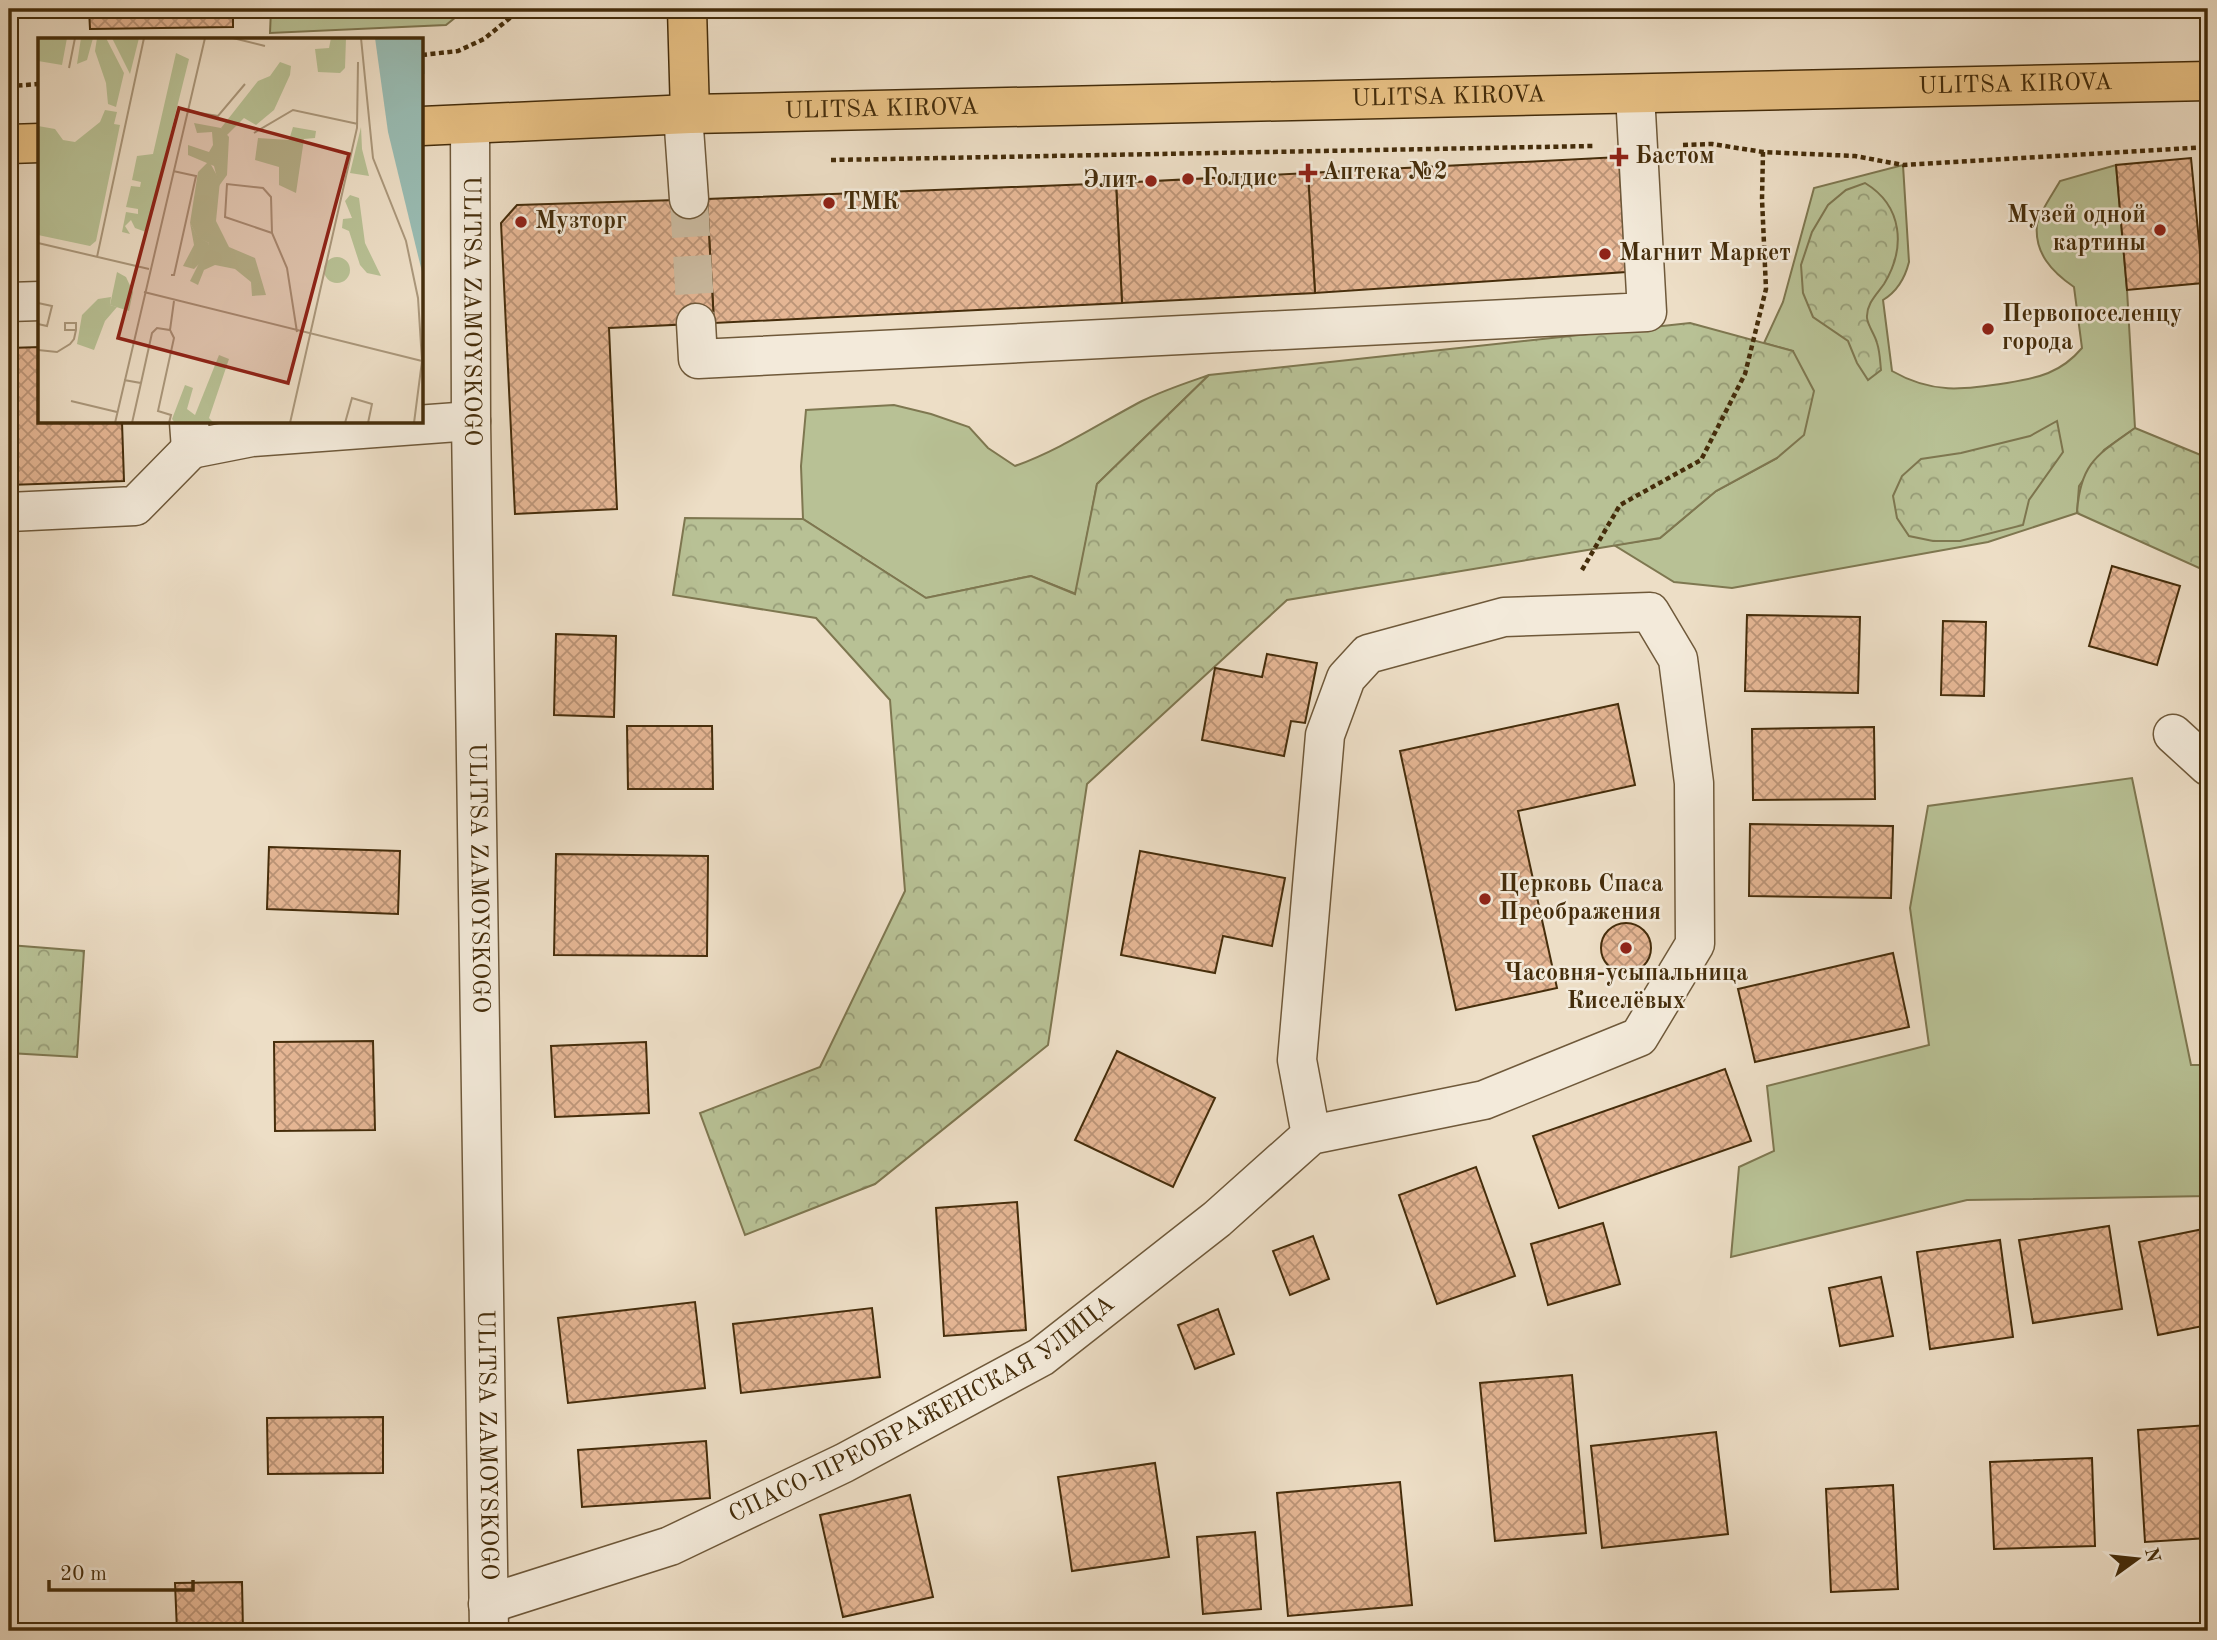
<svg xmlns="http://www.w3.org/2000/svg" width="2217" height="1640" viewBox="0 0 2217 1640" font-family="'Old Standard TT',serif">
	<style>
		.green { fill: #b8c195; stroke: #7e7750; stroke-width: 2 }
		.forest { fill: url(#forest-crowns); stroke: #7e7750; stroke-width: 2 }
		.building { fill: url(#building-cross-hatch); stroke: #452d0b; stroke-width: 2 }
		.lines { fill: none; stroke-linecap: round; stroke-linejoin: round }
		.minor-tunnel { stroke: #cbbba1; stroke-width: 38; stroke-dasharray: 38 19; stroke-linecap: butt }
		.minor-casing { stroke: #6f593a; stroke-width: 41 }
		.major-casing { stroke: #452d0b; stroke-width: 41 }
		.path { stroke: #452d0b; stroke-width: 4.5; stroke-dasharray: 5 3.5; stroke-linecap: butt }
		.minor { stroke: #f3eada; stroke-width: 38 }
		.major { stroke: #e6bf83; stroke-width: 38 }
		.poi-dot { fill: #8f2418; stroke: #f3eada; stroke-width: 2.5 }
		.labels { text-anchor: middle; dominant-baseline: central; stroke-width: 5; stroke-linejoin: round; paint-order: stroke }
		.street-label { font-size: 24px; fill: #452d0b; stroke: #f3eada }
		.poi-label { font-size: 24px; font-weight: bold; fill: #452d0b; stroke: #f3eada; text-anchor: start }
		.inset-river { fill: none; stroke: #99bcb3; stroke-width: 3.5 }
		.inset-road { fill: none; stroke: #aa977b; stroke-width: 2 }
		.view { fill: #8f2418; fill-opacity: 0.15; stroke: #8f2418; stroke-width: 3.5 }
		.inset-edge { fill: none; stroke: #452d0b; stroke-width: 3.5 }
	</style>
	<defs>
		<pattern id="forest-crowns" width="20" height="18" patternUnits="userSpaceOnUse" patternTransform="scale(1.75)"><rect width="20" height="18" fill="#b8c195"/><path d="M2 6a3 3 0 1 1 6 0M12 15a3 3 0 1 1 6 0" fill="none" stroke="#979d78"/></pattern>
		<pattern id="building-cross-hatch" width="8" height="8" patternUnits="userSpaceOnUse" patternTransform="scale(1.75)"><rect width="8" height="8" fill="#e5b694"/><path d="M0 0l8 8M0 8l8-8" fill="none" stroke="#bb9477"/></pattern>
	</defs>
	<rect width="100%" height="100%" fill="#eddec6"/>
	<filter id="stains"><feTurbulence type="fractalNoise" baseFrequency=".00286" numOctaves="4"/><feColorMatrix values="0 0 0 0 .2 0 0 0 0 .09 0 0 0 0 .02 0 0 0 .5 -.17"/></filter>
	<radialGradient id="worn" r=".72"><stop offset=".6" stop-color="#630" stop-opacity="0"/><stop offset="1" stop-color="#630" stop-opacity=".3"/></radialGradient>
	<g class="green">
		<polygon points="271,9 466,9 446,25 270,33"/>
		<path d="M1903,165L1909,262C1905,278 1898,291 1883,300L1892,371C1932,394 1963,390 2007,383C2038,378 2061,373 2082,348L2074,287C2052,272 2034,253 2037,224C2039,213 2054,192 2060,181L2116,165L2127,290L2135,428L2104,450L2079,486L2077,513L1988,542L1732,588L1674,582L1614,545L1660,538L1716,491L1777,458L1793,351L1764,343L1783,302L1814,188Z"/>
		<path d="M1209,375L1097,484L1076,594L1031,576L926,598L803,519L801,466L806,410L894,405L931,414L969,427L988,448L1015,466C1060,450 1100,423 1142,401C1164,390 1186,383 1209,375Z"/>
		<polygon points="2132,778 2191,1065 2208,1065 2208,1196 1967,1200 1731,1257 1739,1167 1774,1151 1767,1086 1929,1045 1910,908 1928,806"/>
	</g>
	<g class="forest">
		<path d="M1865,183C1903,206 1906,248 1884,284C1877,294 1866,304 1867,318C1868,326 1875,335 1877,343C1880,352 1880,361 1881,370L1868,380L1857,363L1848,341L1813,317L1803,293L1801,265L1812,232L1828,205L1846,190Z"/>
		<polygon points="1690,323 1793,351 1814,391 1804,435 1777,458 1716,491 1660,538 1287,600 1087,784 1048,1045 875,1184 745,1235 700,1113 820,1067 905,891 890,700 816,618 673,595 685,518 803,519 926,598 1031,576 1075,594 1097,484 1209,375"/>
		<polygon points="2057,421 2063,452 2029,500 2023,525 1960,541 1933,541 1909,536 1897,518 1893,496 1902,476 1921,459 1961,453 2030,436"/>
		<path d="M2135,428L2208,458V572L2077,513C2080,463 2097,455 2135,428Z"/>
		<polygon points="9,945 84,951 77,1057 9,1053"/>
	</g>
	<g class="building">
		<polygon points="89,9 233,9 233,27 90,29"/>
		<polygon points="1619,157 1626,272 1315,293 1308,173"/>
		<polygon points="2191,158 2203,283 2127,290 2116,165"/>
		<polygon points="1308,173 1315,293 1122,303 1116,183"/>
		<polygon points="1116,183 1122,303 714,323 707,199"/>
		<polygon points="707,199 714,323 609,328 617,509 515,514 501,223 517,205"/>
		<polygon points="40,347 40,422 122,422 124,481 9,485 9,348"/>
		<polygon points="2112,566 2180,586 2157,665 2089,646"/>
		<polygon points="1747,615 1860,617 1858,693 1745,691"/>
		<polygon points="1943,621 1986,622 1984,696 1941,695"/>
		<polygon points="556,634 616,636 614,717 554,715"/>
		<polygon points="1267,654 1317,663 1305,723 1291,721 1284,756 1202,740 1215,668 1262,677"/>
		<polygon points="1618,704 1635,785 1518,811 1557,988 1456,1010 1400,751"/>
		<polygon points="627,726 712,726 713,789 628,789"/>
		<polygon points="1874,727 1875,799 1753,800 1752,729"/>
		<polygon points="1750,824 1893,826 1891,898 1749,896"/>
		<polygon points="269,847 400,851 398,914 267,909"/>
		<polygon points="1140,851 1285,878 1272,946 1223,936 1215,973 1121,955"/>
		<polygon points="556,854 708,856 707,956 554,955"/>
		<circle cx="1626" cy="948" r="25"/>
		<polygon points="1893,953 1909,1027 1755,1062 1738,989"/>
		<polygon points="373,1041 375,1130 275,1131 274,1042"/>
		<polygon points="646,1042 649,1113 555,1117 551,1046"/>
		<polygon points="1117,1051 1215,1098 1173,1187 1075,1140"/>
		<polygon points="1725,1069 1751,1141 1559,1208 1533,1136"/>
		<polygon points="1476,1167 1515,1276 1437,1304 1399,1195"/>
		<polygon points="1017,1202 1026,1330 944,1336 936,1208"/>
		<polygon points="1603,1223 1620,1284 1548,1305 1531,1244"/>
		<polygon points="2109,1226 2122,1309 2033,1323 2019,1240"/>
		<polygon points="2208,1228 2208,1325 2158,1335 2139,1242"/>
		<polygon points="1313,1236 1329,1279 1290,1295 1273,1251"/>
		<polygon points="2000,1240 2013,1337 1930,1349 1917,1252"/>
		<polygon points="1881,1277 1893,1336 1840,1346 1829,1288"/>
		<polygon points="695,1302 705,1388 568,1403 558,1318"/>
		<polygon points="872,1308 880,1377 741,1393 733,1324"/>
		<polygon points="1218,1309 1234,1354 1195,1369 1178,1325"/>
		<polygon points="1572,1375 1586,1533 1495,1541 1480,1383"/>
		<polygon points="383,1417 383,1473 268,1474 267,1418"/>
		<polygon points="2208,1425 2208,1538 2145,1542 2138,1430"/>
		<polygon points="1716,1432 1728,1534 1602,1548 1591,1446"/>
		<polygon points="706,1441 710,1498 582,1507 578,1450"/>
		<polygon points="2092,1458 2095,1546 1994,1549 1990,1462"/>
		<polygon points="1155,1463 1169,1557 1072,1571 1058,1477"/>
		<polygon points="1400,1482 1412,1605 1288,1616 1277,1493"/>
		<polygon points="1893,1485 1898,1589 1831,1592 1826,1489"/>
		<polygon points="910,1495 933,1597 843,1617 820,1515"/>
		<polygon points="1255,1532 1261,1609 1203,1614 1197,1537"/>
		<polygon points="242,1582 243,1631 177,1631 175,1583"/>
	</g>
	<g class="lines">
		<polyline class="minor-tunnel" points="689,199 696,323"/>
		<g class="minor-casing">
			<g id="minor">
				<polyline points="683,114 689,199"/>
				<path id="s1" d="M470,124L471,421L489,1631"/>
				<polyline points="9,302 40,301"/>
				<polyline points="696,323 698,359 1647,312 1635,94"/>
				<polyline points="189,422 191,449 252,437 471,421"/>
				<polyline points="9,512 135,506 191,449"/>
				<polyline points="2173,734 2208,766"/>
				<path id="s2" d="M488,1604L670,1546L844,1463L1041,1357L1217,1219L1311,1135L1484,1100L1639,1037L1695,944L1694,783L1678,659L1650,612L1504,617L1368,654L1346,678L1325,735L1297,1060L1311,1135"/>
			</g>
		</g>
		<g class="major-casing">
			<g id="major">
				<polyline points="687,9 690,114"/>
				<path id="s3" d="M422,126L690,114L2208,81"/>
				<polyline points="9,144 40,143"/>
			</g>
		</g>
		<g class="path">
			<polyline points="422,55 458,51 484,39 521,9"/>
			<polyline points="9,86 40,84"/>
			<polyline points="1683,145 1712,144 1763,152 1855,156 1903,165 2208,147"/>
			<polyline points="831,160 1594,146"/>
			<polyline points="1582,570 1620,505 1701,460 1745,374 1766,289 1762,199 1763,152"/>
		</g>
		<use href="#minor" class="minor"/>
		<use href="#major" class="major"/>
	</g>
	<g class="poi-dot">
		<path d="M1615.5 146.5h7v7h7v7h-7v7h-7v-7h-7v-7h7z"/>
		<path d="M1304.5 162.5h7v7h7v7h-7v7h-7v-7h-7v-7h7z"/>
		<circle cx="1188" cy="179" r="7"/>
		<circle cx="1151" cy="181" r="7"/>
		<circle cx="829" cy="203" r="7"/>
		<circle cx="521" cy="222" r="7"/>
		<circle cx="2160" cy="230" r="7"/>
		<circle cx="1605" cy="254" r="7"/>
		<circle cx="1988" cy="329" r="7"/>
		<circle cx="1485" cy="899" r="7"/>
		<circle cx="1626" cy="948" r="7"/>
	</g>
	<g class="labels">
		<g class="street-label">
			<text stroke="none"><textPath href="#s3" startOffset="1594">ULITSA KIROVA</textPath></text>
			<text stroke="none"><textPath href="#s3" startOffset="1027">ULITSA KIROVA</textPath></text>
			<text stroke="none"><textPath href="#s3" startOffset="460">ULITSA KIROVA</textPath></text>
			<text stroke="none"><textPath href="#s1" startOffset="187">ULITSA ZAMOYSKOGO</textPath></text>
			<text stroke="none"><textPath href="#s1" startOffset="754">ULITSA ZAMOYSKOGO</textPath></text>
			<text stroke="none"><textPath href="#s2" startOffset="478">СПАСО-ПРЕОБРАЖЕНСКАЯ УЛИЦА</textPath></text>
			<text stroke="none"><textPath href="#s1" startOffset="1321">ULITSA ZAMOYSKOGO</textPath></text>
		</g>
		<g class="poi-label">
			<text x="1635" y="157">Бастом</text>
			<text x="1322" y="173">Аптека №2</text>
			<text x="1202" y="179">Голдис</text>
			<text x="1137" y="181" text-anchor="end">Элит</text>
			<text x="843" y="203">ТМК</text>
			<text x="2146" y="216" text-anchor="end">Музей одной<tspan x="2146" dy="28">картины</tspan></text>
			<text x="535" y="222">Музторг</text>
			<text x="1619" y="254">Магнит Маркет</text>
			<text x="2002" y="315">Первопоселенцу<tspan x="2002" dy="28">города</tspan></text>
			<text x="1499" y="885">Церковь Спаса<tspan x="1499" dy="28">Преображения</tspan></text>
			<text x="1626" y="974" text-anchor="middle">Часовня-усыпальница<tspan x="1626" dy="28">Киселёвых</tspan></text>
		</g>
	</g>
	<g transform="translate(38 38)">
		<rect width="385" height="385" fill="#eddec6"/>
		<path d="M0,0H29L24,27L0,23ZM59,0H68L86,35L78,69L70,66L68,45L57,13ZM74,0H101L92,36ZM138,15L151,21L108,194L97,190L93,182L87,188L92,196L84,194L88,174L100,176V171L88,169L93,148L102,149L103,144L94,142L99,118L115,116ZM67,72L79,74L76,86L82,87L58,203L52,208L0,197V88L17,91L25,102L37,104L62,84ZM156,85L183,90L191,99L189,137L181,148L176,128L150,117V107L171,114L175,107L174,94L159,95ZM255,89L278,93L277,100L266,101L258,155L241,147V129L217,122L220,100L251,102ZM323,89L324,111L331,138L312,135ZM152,185L160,199L171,205L167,220L156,231L145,228L156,207ZM79,234L88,239L95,254L91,273L72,267Z" fill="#b8c195"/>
		<path d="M4,0L26,1L23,22L15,19V6L0,8ZM43,0H55L49,22L39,26ZM61,0H67L80,28V46L68,40ZM293,0H308L307,30L302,35L280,34L277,11L291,10ZM242,24L253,28L252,37L236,72L218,87L206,80L188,98L183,90L220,43L232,38ZM171,123L182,143L178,183L191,209L217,220L228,257L214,258L213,244L197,231L177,227L166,232L160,247L152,243L171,205L160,200L152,185L160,134ZM64,130L55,176L45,179L53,141ZM312,157L321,160L327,205L343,238L329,235L322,227L311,193L304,190L305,181L314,180L307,163ZM286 232a13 13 0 1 1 26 0a13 13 0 1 1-26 0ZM73,259L72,267L79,269L67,283L56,312L39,306L44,277L60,261ZM181,317L191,321L171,380L176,385H137L134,381L147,347L155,350L149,371L157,377Z" fill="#b8c195"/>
		<path d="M337,0H385V238L350,94Z" fill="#99bcb3"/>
		<path class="inset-river" d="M384,0L385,36"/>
		<path class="inset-road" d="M195,0L227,8M323,0L335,120L368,203L380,260L384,323L376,385M31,30L37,0M149,73L180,78L207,46M216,95L255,72L320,86M234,195L187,179L189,146L225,150L233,159L234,195L249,230L259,294M0,205L111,231M59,219L106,0M133,237H136L158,138L135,133M106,254L384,323M0,265L14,268L9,288L0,286M0,312L19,314L32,306L36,301L38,292V285H27V292H38M86,342L103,345L114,295L119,290L132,292L136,263M33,363L79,374M77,385L167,0M94,385L103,345M131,385L133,377L120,373L136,300L132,292M252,385L319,90L320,24M307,385L314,360L334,366L330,385"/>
		<path class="view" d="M141,70L311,116L250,345L80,300Z"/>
		<rect width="385" height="385" class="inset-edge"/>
	</g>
	<rect width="2217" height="1640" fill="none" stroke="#eddec6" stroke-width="35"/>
	<rect x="10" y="10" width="2196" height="1619" fill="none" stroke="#452d0b" stroke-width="3.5"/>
	<rect x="18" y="18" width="2182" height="1605" fill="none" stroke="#452d0b" stroke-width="2"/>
	<g transform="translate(2137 1559) rotate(75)" stroke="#f3eada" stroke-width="5" paint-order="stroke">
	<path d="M0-5L12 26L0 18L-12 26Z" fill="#452d0b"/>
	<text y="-10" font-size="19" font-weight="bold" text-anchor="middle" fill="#452d0b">N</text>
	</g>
	<path d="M49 1580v10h144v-10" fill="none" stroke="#452d0b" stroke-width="3.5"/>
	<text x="60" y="1580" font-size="21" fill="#452d0b" stroke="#f3eada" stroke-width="5" paint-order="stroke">20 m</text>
	<rect width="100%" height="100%" filter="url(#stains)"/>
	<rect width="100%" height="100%" fill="url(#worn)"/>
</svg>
